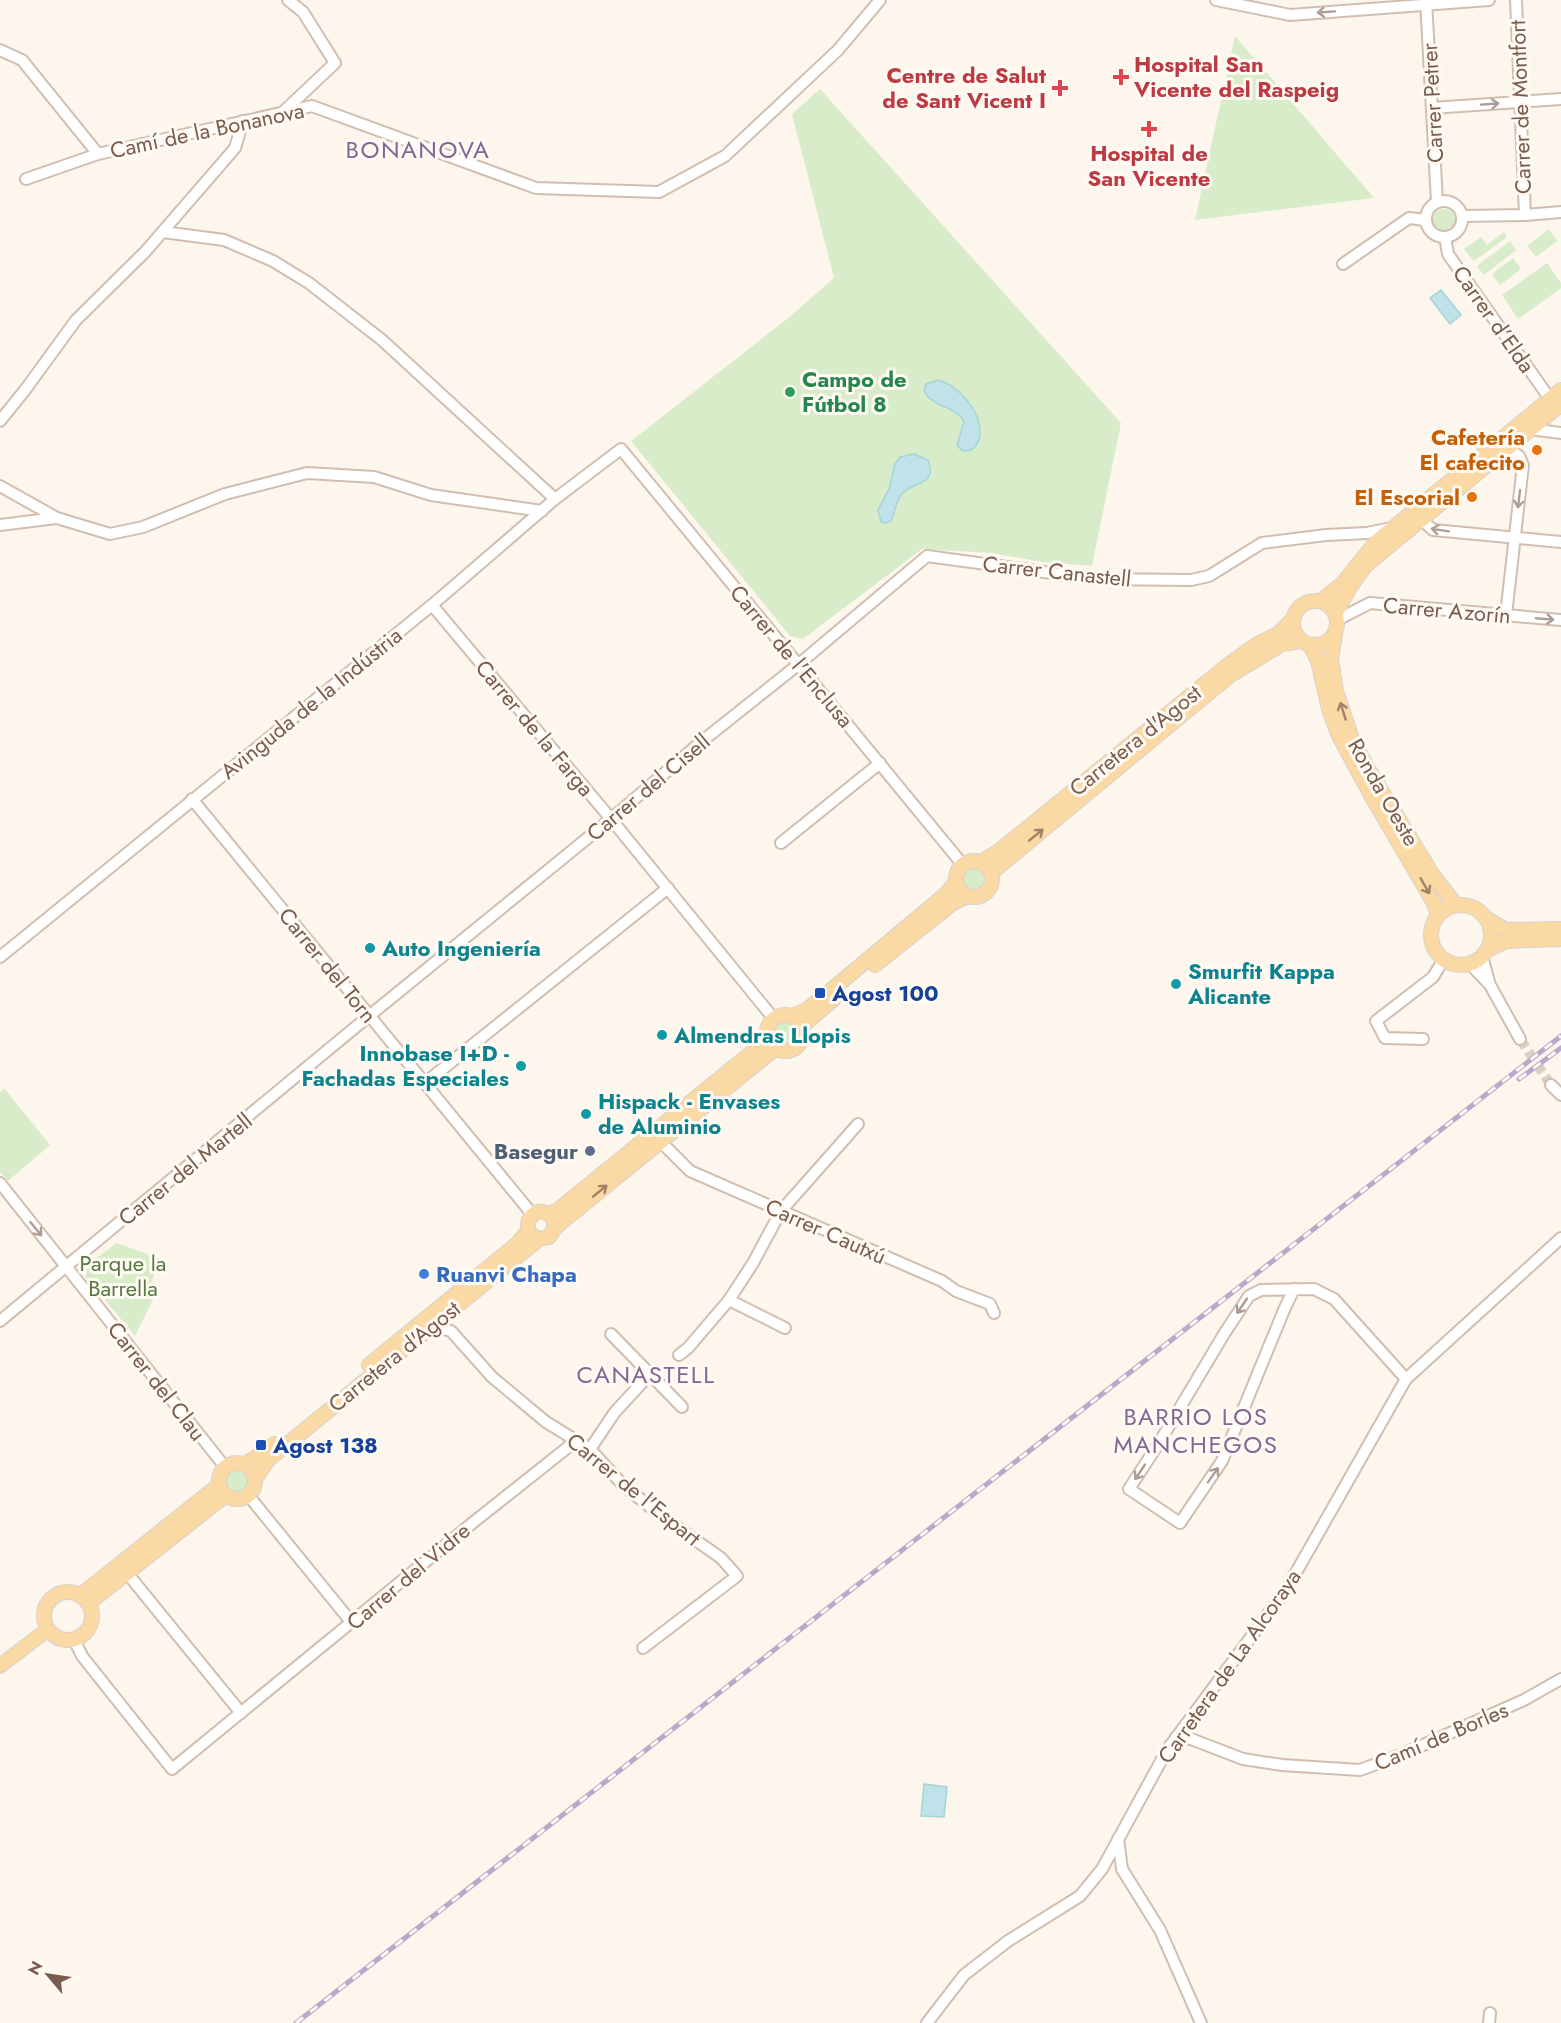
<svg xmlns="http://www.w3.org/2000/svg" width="1561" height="2023" viewBox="0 0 1561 2023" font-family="Jost,sans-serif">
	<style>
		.green { fill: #d8ecc9 }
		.water { fill: #bfe3e8; stroke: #a5d3da; stroke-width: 1.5 }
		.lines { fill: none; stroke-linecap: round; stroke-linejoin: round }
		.minor-tunnel { stroke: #dcd0c4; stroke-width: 10; stroke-dasharray: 10 5; stroke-linecap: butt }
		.minor-casing { stroke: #d1beb0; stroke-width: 14 }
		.major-casing { stroke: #dad1cd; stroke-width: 16 }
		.minor { stroke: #fff; stroke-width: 10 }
		.major { stroke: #fbd9a5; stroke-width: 14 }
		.rail-casing { stroke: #b9a8c9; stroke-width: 5 }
		.rail { stroke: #fffaf3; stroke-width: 3; stroke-dasharray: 9; stroke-linecap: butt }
		.oneway { stroke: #af9d94 }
		.oneway2 { stroke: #a18267 }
		.health-dot { fill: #e0444e; stroke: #fffaf3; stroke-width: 2 }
		.leisure-dot { fill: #2e9e5b; stroke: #fffaf3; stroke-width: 2 }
		.food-dot { fill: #e8710a; stroke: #fffaf3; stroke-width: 2 }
		.culture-dot { fill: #0f9aa8; stroke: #fffaf3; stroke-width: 2 }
		.transit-dot { fill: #1a4fb4; stroke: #fffaf3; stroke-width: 2 }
		.service-dot { fill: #5c6f8a; stroke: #fffaf3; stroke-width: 2 }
		.shop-dot { fill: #3f7fe0; stroke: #fffaf3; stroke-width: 2 }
		.labels { text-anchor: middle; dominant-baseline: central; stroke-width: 6; stroke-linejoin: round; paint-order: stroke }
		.health-label { font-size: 22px; font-weight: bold; fill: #be3a42; stroke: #fffaf3; text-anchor: start }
		.street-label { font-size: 22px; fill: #7a5c4d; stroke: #fffaf3 }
		.leisure-label { font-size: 22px; font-weight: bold; fill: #27864d; stroke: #fffaf3; text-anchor: start }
		.food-label { font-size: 22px; font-weight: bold; fill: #c56008; stroke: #fffaf3; text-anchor: end }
		.culture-label { font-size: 22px; font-weight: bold; fill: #0d838f; stroke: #fffaf3; text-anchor: start }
		.transit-label { font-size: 22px; font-weight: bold; fill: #164399; stroke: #fffaf3; text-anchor: start }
		.service-label { font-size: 22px; font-weight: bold; fill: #4e5e75; stroke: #fffaf3; text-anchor: end }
		.park-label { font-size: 22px; fill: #537a41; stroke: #fffaf3 }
		.shop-label { font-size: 22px; font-weight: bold; fill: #366cbe; stroke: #fffaf3; text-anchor: start }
		.neighbourhood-label { font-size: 24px; letter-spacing: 1.5px; fill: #846695; stroke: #fffaf3 }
	</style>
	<rect width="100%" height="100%" fill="#fdf6ec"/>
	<g class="green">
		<polygon points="1235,36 1374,198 1195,220"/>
		<polygon points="820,89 1121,423 1092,566 1042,562 992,553 922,549 803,639 790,636 631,441 787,319 834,278 792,114"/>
		<circle cx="1444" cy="220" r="11"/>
		<polygon points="1549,229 1557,241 1536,257 1527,246"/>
		<polygon points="1504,232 1507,237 1474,261 1464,249 1481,237 1487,245"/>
		<polygon points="1510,241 1516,250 1484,275 1477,266"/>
		<polygon points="1513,258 1521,269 1500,285 1492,274"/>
		<polygon points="1547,263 1561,283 1561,288 1518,319 1502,295"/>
		<circle cx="974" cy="879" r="11"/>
		<circle cx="785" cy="1033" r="11"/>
		<polygon points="4,1088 50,1145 8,1181 0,1172 0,1092"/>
		<polygon points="117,1243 161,1259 150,1285 157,1291 135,1336 86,1277 87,1265"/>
		<circle cx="237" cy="1481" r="13"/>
	</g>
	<g class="water">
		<polygon points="1441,290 1461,315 1450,324 1430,298"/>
		<path d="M938,380C958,385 981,411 980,433C980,446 967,459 957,445L964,422C957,406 933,408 924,391L926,384Z"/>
		<path d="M914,454L928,460C938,486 913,481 902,494C896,500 895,513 891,521L886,523L881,522L878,510L889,489L895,464L900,457Z"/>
		<polygon points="924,1784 947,1787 944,1817 921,1816"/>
	</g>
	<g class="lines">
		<polyline class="minor-tunnel" points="1520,1039 1551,1085"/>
		<g class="minor-casing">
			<g id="minor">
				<polyline points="1216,0 1290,15 1489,0"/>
				<polyline points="1426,0 1437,202"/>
				<polyline points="1516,0 1525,215"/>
				<polyline points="0,50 22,60 98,154"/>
				<polyline points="1432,108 1561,99"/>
				<polyline points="282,113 335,63 303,12 288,0"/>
				<polyline points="26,179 98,154 312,106 536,188 659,192 725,156 838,50 880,0"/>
				<circle cx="1444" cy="219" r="18"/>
				<polyline points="1462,216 1525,215 1561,212"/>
				<polyline points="163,232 224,240 273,261 309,283 382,340 555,499"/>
				<polyline points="1445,237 1448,254 1550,399"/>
				<polyline points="1343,264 1409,218 1425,220"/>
				<polyline points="0,421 25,390 76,320 145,252 235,148 243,121"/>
				<polyline points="1530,429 1561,433"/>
				<polyline points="0,486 57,518 110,534 143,527 225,494 307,473 374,477 431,495 542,511"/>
				<polyline points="1422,520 1433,530 1561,542"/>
				<polyline points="0,525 56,518"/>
				<polyline points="432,605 611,819 774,1019"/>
				<polyline points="1506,615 1523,465 1519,456 1508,448"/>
				<polyline points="1337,620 1370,603 1561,620"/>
				<polyline points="192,799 532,1214"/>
				<polyline points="781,843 880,763"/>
				<polyline points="1482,956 1489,982"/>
				<polyline points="0,957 432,605 555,499 621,449 963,865"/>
				<polyline points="1470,964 1490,985 1520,1039"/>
				<polyline points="1423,1039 1385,1038 1376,1021 1433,977 1444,959"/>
				<polyline points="425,1083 668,888"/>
				<polyline points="1551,1085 1561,1095"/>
				<polyline points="661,1142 690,1171 942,1281 956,1291 990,1304 994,1313"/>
				<polyline points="0,1183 225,1467"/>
				<polyline points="1294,1289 1284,1310 1222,1461 1180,1523 1129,1489 1159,1443 1224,1334 1249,1296 1261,1290 1314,1289 1334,1299 1406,1379"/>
				<polyline points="0,1321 369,1016 611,819 701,742 799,664 927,556 1095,579 1191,580 1209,576 1262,543 1326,535 1367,533 1391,528"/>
				<polyline points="431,1326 451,1331 492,1377 546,1422 590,1449 622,1484 660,1515 721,1558 737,1576 643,1648"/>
				<polyline points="785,1328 729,1300 753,1263 781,1211 858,1124"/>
				<polyline points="611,1334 682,1407"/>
				<polyline points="679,1355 688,1348 729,1300"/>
				<polyline points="590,1449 615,1412 650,1374"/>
				<polyline points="248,1495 352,1623"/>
				<polyline points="127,1573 241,1713"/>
				<polyline points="74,1639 82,1656 172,1769 475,1521 577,1440"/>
				<polyline points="1176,1737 1191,1739 1243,1759 1282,1765 1360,1770 1403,1754 1524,1700 1561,1679"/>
				<polyline points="1118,1839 1122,1869 1160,1930 1201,2023"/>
				<polyline points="927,2023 964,1975 1008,1941 1080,1896 1102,1869 1167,1750 1286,1590 1406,1379 1561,1238"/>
				<polyline points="1489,2023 1490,2013"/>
			</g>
		</g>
		<g class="major-casing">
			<g id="major">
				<circle cx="1315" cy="623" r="22"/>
				<polyline points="1321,601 1342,584 1376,542 1561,390"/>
				<polyline points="1335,614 1350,587 1365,566 1561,404"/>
				<polyline points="1335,634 1331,659 1336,691 1352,739 1367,767 1432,874 1456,905"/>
				<polyline points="1310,645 1318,661 1329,709 1338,734 1372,797 1434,903 1438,915"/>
				<circle cx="974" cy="879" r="18"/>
				<polyline points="981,862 999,851 1228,665 1256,645 1278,634 1292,620"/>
				<polyline points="991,873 1229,676 1282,644 1301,641"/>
				<circle cx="1461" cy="935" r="30"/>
				<polyline points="1487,919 1506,930 1561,929"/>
				<polyline points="1487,950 1506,941 1561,939"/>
				<polyline points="875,965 953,903 967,896"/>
				<circle cx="785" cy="1033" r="18"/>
				<polyline points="792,1016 806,1010 823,997 945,895 956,882"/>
				<polyline points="802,1026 833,1000"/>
				<polyline points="549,1214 558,1210 756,1049 767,1036"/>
				<path d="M555,1228L552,1216C538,1204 521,1219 531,1235L539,1239L549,1237L555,1228L568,1217L776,1048"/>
				<polyline points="369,1365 517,1244 528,1231"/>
				<circle cx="237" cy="1481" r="18"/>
				<polyline points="245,1464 263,1453 274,1444"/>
				<polyline points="255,1479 269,1459 539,1239"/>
				<circle cx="68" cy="1616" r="24"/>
				<polyline points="81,1595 219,1485"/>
				<polyline points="89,1605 94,1599 226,1495"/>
				<polyline points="0,1666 47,1630"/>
			</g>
		</g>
		<use href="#minor" class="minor"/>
		<use href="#major" class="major"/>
		<g class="rail-casing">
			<g id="rail">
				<polyline points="1519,1079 1561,1048"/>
				<polyline points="296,2023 1561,1036"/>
			</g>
		</g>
		<use href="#rail" class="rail"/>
	</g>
	<defs><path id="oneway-shaft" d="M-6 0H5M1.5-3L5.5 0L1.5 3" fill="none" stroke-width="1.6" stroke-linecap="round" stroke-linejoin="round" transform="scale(1.5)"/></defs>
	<g class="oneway">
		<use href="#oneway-shaft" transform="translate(1326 12) rotate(176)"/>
		<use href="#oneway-shaft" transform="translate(1490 104) rotate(-4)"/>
		<use href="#oneway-shaft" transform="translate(1519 499) rotate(97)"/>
		<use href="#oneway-shaft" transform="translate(1440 530) rotate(-171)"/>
		<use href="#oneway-shaft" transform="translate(1545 619) rotate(5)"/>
		<use href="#oneway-shaft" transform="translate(36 1229) rotate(51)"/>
		<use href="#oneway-shaft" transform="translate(1242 1306) rotate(124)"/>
		<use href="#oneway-shaft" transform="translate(1140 1472) rotate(124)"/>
		<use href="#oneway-shaft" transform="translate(1213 1475) rotate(-55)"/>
	</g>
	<g class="oneway2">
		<use href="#oneway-shaft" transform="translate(1343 711) rotate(-107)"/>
		<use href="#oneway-shaft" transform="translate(1036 835) rotate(-39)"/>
		<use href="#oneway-shaft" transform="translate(1425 886) rotate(60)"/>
		<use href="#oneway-shaft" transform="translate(600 1191) rotate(-39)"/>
	</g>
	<g class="health-dot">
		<path d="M1118 68h6v6h6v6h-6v6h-6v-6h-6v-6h6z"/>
		<path d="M1057 79h6v6h6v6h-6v6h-6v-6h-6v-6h6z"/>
		<path d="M1146 120h6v6h6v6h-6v6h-6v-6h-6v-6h6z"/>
	</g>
	<circle class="leisure-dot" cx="790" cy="392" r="6"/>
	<g class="food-dot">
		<circle cx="1537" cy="450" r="6"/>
		<circle cx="1472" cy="497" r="6"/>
	</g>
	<g class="culture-dot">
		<circle cx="370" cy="948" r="6"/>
		<circle cx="1176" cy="984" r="6"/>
		<circle cx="662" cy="1035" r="6"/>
		<circle cx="521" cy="1066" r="6"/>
		<circle cx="586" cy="1114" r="6"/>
	</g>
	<g class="transit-dot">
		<rect x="814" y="987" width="12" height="12" rx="3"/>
		<rect x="255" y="1439" width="12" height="12" rx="3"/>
	</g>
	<circle class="service-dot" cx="590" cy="1151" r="6"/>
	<circle class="shop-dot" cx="424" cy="1274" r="6"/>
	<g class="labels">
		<g class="health-label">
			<text x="1134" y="64">Hospital San<tspan x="1134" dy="25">Vicente del Raspeig</tspan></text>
			<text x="1046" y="75" text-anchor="end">Centre de Salut<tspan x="1046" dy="25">de Sant Vicent I</tspan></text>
			<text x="1149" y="153" text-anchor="middle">Hospital de<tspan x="1149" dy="25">San Vicente</tspan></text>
		</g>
		<g class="street-label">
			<text transform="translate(1432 103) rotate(-93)">Carrer Petrer</text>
			<text transform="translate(1520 107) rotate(-92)">Carrer de Montfort</text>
			<text transform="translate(207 130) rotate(-12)">Camí de la Bonanova</text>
			<text transform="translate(1494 319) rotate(55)">Carrer d’Elda</text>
			<text transform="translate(1057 571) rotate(6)">Carrer Canastell</text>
			<text transform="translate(1447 610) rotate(5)">Carrer Azorín</text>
			<text transform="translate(792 656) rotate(50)">Carrer de l'Enclusa</text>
			<text transform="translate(311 703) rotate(-39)">Avinguda de la Indústria</text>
			<text transform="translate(535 728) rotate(50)">Carrer de la Farga</text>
			<text transform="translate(1135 740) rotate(-39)">Carretera d'Agost</text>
			<text transform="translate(648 787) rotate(-40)">Carrer del Cisell</text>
			<text transform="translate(1384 792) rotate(60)">Ronda Oeste</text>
			<text transform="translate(328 965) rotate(51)">Carrer del Torn</text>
			<text transform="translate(185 1169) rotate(-39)">Carrer del Martell</text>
			<text transform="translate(826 1231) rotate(24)">Carrer Cautxú</text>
			<text transform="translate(394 1356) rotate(-39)">Carretera d'Agost</text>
			<text transform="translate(157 1381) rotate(52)">Carrer del Clau</text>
			<text transform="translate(634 1489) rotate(39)">Carrer de l'Espart</text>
			<text transform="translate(408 1576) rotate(-40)">Carrer del Vidre</text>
			<text transform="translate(1229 1666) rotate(-55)">Carretera de La Alcoraya</text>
			<text transform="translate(1441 1736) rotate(-23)">Camí de Borles</text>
		</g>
		<g class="leisure-label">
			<text x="802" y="379">Campo de<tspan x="802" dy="25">Fútbol 8</tspan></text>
		</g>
		<g class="food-label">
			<text x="1525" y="437">Cafetería<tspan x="1525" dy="25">El cafecito</tspan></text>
			<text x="1460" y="497">El Escorial</text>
		</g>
		<g class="culture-label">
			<text x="382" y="948">Auto Ingeniería</text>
			<text x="1188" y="971">Smurfit Kappa<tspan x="1188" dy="25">Alicante</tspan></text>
			<text x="674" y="1035">Almendras Llopis</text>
			<text x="509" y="1053" text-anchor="end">Innobase I+D -<tspan x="509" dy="25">Fachadas Especiales</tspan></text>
			<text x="598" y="1101">Hispack - Envases<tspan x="598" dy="25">de Aluminio</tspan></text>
		</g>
		<g class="transit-label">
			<text x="832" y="993">Agost 100</text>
			<text x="273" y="1445">Agost 138</text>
		</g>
		<g class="service-label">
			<text x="578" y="1151">Basegur</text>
		</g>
		<g class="park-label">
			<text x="123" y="1263">Parque la<tspan x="123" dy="25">Barrella</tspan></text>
		</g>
		<g class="shop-label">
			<text x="436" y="1274">Ruanvi Chapa</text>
		</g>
		<g class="neighbourhood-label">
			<text x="418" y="149">BONANOVA</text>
			<text x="646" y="1374">CANASTELL</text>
			<text x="1196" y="1416">BARRIO LOS<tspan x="1196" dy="28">MANCHEGOS</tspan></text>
		</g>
	</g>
	<g transform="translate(48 1975) rotate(299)" stroke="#fffaf3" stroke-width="4.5" paint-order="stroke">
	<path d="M0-4.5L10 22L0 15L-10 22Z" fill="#7a5c4d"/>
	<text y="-9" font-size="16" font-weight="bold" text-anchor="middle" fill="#7a5c4d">N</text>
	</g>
</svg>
